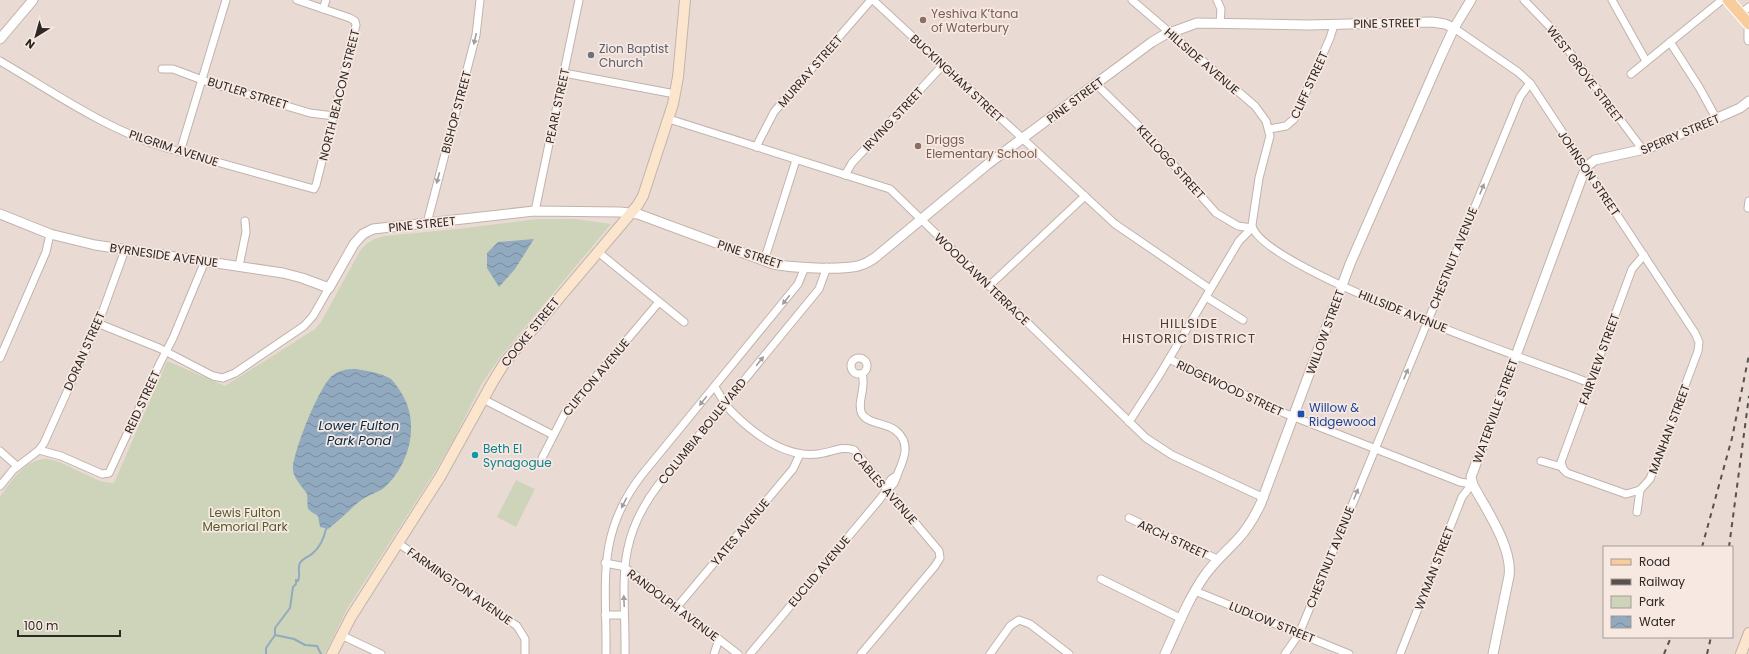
<svg xmlns="http://www.w3.org/2000/svg" width="1749" height="654" viewBox="0 0 1749 654" font-family="Poppins,sans-serif">
	<style>
		.park { fill: #ced4b9 }
		.water { fill: url(#water-waves) }
		.lines { fill: none; stroke-linecap: round; stroke-linejoin: round }
		.stream { stroke: #92aac0; stroke-width: 2 }
		.minor-casing { stroke: #c1b3ac; stroke-width: 9 }
		.tertiary-casing { stroke: #c1b3ac; stroke-width: 11 }
		.secondary-casing { stroke: #c1b3ac; stroke-width: 12 }
		.primary-casing { stroke: #fff; stroke-width: 13 }
		.minor { stroke: #fff; stroke-width: 7 }
		.tertiary { stroke: #fff; stroke-width: 9 }
		.secondary { stroke: #fbe6cd; stroke-width: 10 }
		.primary { stroke: #f8cc9b; stroke-width: 11 }
		.rail { stroke: #59514e; stroke-width: 2; stroke-dasharray: 5 5; stroke-linecap: butt }
		.oneway { fill: #a09e9d }
		.education-dot { fill: #8d6e63; stroke: #f7e8e1; stroke-width: 1.5 }
		.worship-dot { fill: #6b7280; stroke: #f7e8e1; stroke-width: 1.5 }
		.transit-dot { fill: #1a4fb4; stroke: #f7e8e1; stroke-width: 1.5 }
		.culture-dot { fill: #0f9aa8; stroke: #f7e8e1; stroke-width: 1.5 }
		.labels { text-anchor: middle; dominant-baseline: central; stroke-width: 3.5; stroke-linejoin: round; paint-order: stroke }
		.education-label { font-size: 12px; fill: #785e54; stroke: #f7e8e1; text-anchor: start }
		.street-label { font-size: 12px; fill: #2d2725; stroke: #f7e8e1 }
		.worship-label { font-size: 12px; fill: #5b616d; stroke: #f7e8e1; text-anchor: start }
		.transit-label { font-size: 12px; fill: #164399; stroke: #f7e8e1; text-anchor: start }
		.culture-label { font-size: 12px; fill: #0d838f; stroke: #f7e8e1; text-anchor: start }
		.park-label { font-size: 12px; fill: #535c2c; stroke: #f7e8e1 }
		.neighbourhood-label { font-size: 13px; letter-spacing: 1px; fill: #4a3f39; stroke: #f7e8e1 }
		.water-label { font-size: 13px; font-style: italic; fill: #002b4a; stroke: #f7e8e1 }
	</style>
	<defs>
		<pattern id="water-waves" width="16" height="10" patternUnits="userSpaceOnUse"><rect width="16" height="10" fill="#92aac0"/><path d="M0 5q4-4 8 0t8 0" fill="none" stroke="#788a9c"/></pattern>
	</defs>
	<rect width="100%" height="100%" fill="#e9dbd4"/>
	<g class="park">
		<path d="M537,219H575L611,224L500,357L481,385L454,439L433,475L347,609L325,654H0V497C10,482 26,458 47,459C59,460 73,469 85,474C95,479 103,483 114,483L167,361L225,386L315,329L321,322L360,251C367,242 374,238 385,236L457,229Z"/>
		<polygon points="516,480 535,489 516,527 497,517"/>
	</g>
	<g class="water">
		<polygon points="534,239 515,269 499,287 487,268 487,253 498,242"/>
		<path d="M356,369C367,371 382,373 391,379C395,383 399,389 402,394C419,422 411,460 388,484C381,492 372,493 363,499C350,508 341,520 328,529L320,527L318,516C303,507 309,509 307,494C302,486 294,479 293,470C292,454 320,384 333,375C340,370 347,369 356,369Z"/>
	</g>
	<g class="lines">
		<g class="stream">
			<polyline points="275,635 294,639 305,645 317,646 321,654"/>
			<path d="M266,654V648L275,635V628L290,608L293,587L296,584V580L298,581C301,574 297,569 300,563C303,558 309,557 313,553C320,547 324,538 326,529"/>
		</g>
		<g class="minor-casing">
			<g id="minor">
				<polyline points="873,0 1115,224 1210,289"/>
				<path d="M1132,0L1255,106L1266,121L1270,136L1259,178L1252,225C1258,268 1541,364 1590,383"/>
				<polyline points="1217,0 1221,9 1220,24"/>
				<polyline points="1524,0 1553,30 1643,150"/>
				<polyline points="1612,0 1646,61"/>
				<polyline points="323,9 326,0"/>
				<polyline points="1740,14 1749,7"/>
				<polyline points="1454,28 1518,72 1530,83 1695,333 1699,342 1698,351 1650,479 1640,490 1626,494 1567,473 1563,469 1561,462 1632,269 1644,255"/>
				<polyline points="1670,42 1699,87 1716,118"/>
				<path d="M0,61C53,92 104,128 163,147L314,189L316,185L356,25L355,21L350,18L297,0"/>
				<polyline points="162,69 173,69 213,84 310,113 334,116"/>
				<polyline points="564,73 675,94"/>
				<polyline points="1631,74 1722,0"/>
				<polyline points="1096,84 1142,129 1216,213 1238,226 1252,228"/>
				<polyline points="669,119 890,189 1146,438 1172,455 1264,498"/>
				<polyline points="1269,129 1286,126 1294,119 1330,38 1334,25"/>
				<polyline points="756,147 774,112 871,0"/>
				<polyline points="180,152 226,0"/>
				<polyline points="845,175 852,163 943,65"/>
				<polyline points="1748,208 1749,201"/>
				<polyline points="535,211 579,0"/>
				<polyline points="427,223 476,35 480,0"/>
				<polyline points="598,252 684,322"/>
				<polyline points="764,261 796,160"/>
				<polyline points="239,266 246,232 245,221"/>
				<polyline points="989,286 1085,196"/>
				<polyline points="1206,297 1243,320"/>
				<polyline points="97,323 159,348 213,376 223,378 235,373 304,326 313,316 329,288"/>
				<circle cx="859" cy="366" r="8"/>
				<polyline points="0,358 46,252 50,234"/>
				<polyline points="1169,359 1284,413 1460,482 1472,484"/>
				<path d="M862,374C867,387 856,403 862,414C868,424 886,423 895,430C912,443 904,459 897,475C895,481 895,485 887,489"/>
				<path d="M715,387C720,395 725,405 732,412C755,435 785,458 818,454C830,453 843,445 854,450L939,551L940,558L935,566L861,654"/>
				<polyline points="483,399 553,435"/>
				<polyline points="1129,422 1160,374 1239,241 1252,228"/>
				<polyline points="39,450 61,456 102,474 109,473 160,363 173,338 205,261"/>
				<polyline points="0,451 17,466"/>
				<polyline points="542,458 565,413 659,302"/>
				<polyline points="1541,461 1562,467"/>
				<polyline points="0,486 13,470 39,450 44,443 101,316 125,250"/>
				<polyline points="1637,512 1640,490"/>
				<polyline points="1129,518 1217,559"/>
				<polyline points="398,543 517,626 525,639 525,654"/>
				<polyline points="605,563 621,566 630,571 738,654"/>
				<polyline points="1101,579 1182,619"/>
				<polyline points="1195,591 1349,654"/>
				<polyline points="677,607 793,469 800,454"/>
				<polyline points="605,615 624,615"/>
				<polyline points="341,635 381,654"/>
				<path d="M606,654C607,585 595,536 641,476L798,284L805,267"/>
				<path d="M625,654C626,585 613,544 659,484L819,289L827,267"/>
				<polyline points="714,654 719,639"/>
				<path d="M750,654L880,499C882,496 886,492 887,488C889,482 890,478 897,476"/>
				<polyline points="990,654 1010,626 1019,620 1030,624 1069,654"/>
				<polyline points="1285,654 1299,634 1520,97 1530,83"/>
				<polyline points="1400,654 1462,497 1472,484"/>
			</g>
		</g>
		<g class="tertiary-casing">
			<g id="tertiary">
				<polyline points="1749,30 1749,40"/>
				<polyline points="0,39 33,0"/>
				<path d="M0,214L50,234L95,245L283,273L302,278L329,288L354,244L363,234L373,229L534,211L620,212L638,214L773,264C793,268 839,270 858,266C865,264 871,261 877,256L988,164L1152,42L1164,35L1197,23L1308,25L1432,22L1445,24L1454,28"/>
				<path d="M1165,654C1177,628 1188,599 1205,575C1215,561 1227,551 1238,539C1248,528 1255,516 1261,503L1350,264L1441,56L1454,28L1471,0"/>
				<path d="M1493,654L1509,576C1513,548 1486,509 1473,485L1471,477L1582,177L1587,166L1595,160L1649,148L1740,108L1749,101"/>
			</g>
		</g>
		<g class="secondary-casing">
			<g id="secondary">
				<polyline points="332,654 351,617 440,477 491,385 505,362 637,206 643,196 673,104 678,77 685,0"/>
				<polyline points="1741,654 1749,633"/>
			</g>
		</g>
		<g class="primary-casing">
			<polyline id="primary" points="1728,0 1749,24"/>
		</g>
		<use href="#minor" class="minor"/>
		<use href="#tertiary" class="tertiary"/>
		<use href="#secondary" class="secondary"/>
		<use href="#primary" class="primary"/>
		<g class="rail">
			<polyline points="1702,547 1732,438 1749,355"/>
			<polyline points="1729,547 1749,396"/>
			<polyline points="1664,654 1671,637"/>
			<polyline points="1707,654 1711,637"/>
		</g>
	</g>
	<defs><path id="oneway-solid" d="M-6-.8H1V-3.2L6.5 0L1 3.2V.8H-6Z"/></defs>
	<g class="oneway">
		<use href="#oneway-solid" transform="translate(475 39) rotate(103)"/>
		<use href="#oneway-solid" transform="translate(438 178) rotate(105)"/>
		<use href="#oneway-solid" transform="translate(1482 189) rotate(-68)"/>
		<use href="#oneway-solid" transform="translate(786 300) rotate(129)"/>
		<use href="#oneway-solid" transform="translate(760 361) rotate(-51)"/>
		<use href="#oneway-solid" transform="translate(1406 374) rotate(-68)"/>
		<use href="#oneway-solid" transform="translate(703 401) rotate(129)"/>
		<use href="#oneway-solid" transform="translate(1356 494) rotate(-68)"/>
		<use href="#oneway-solid" transform="translate(624 503) rotate(117)"/>
		<use href="#oneway-solid" transform="translate(624 601) rotate(-92)"/>
	</g>
	<g class="education-dot">
		<circle cx="923" cy="20" r="4"/>
		<circle cx="918" cy="146" r="4"/>
	</g>
	<circle class="worship-dot" cx="591" cy="55" r="4"/>
	<rect class="transit-dot" x="1297" y="410" width="8" height="8" rx="2"/>
	<circle class="culture-dot" cx="475" cy="455" r="4"/>
	<g class="labels">
		<g class="education-label">
			<text x="931" y="13">Yeshiva K’tana<tspan x="931" dy="14">of Waterbury</tspan></text>
			<text x="926" y="139">Driggs<tspan x="926" dy="14">Elementary School</tspan></text>
		</g>
		<g class="street-label">
			<text transform="translate(1387 23) rotate(-1)">PINE STREET</text>
			<text transform="translate(1202 61) rotate(41)">HILLSIDE AVENUE</text>
			<text transform="translate(810 71) rotate(-49)">MURRAY STREET</text>
			<text transform="translate(1585 74) rotate(53)">WEST GROVE STREET</text>
			<text transform="translate(957 78) rotate(43)">BUCKINGHAM STREET</text>
			<text transform="translate(1309 85) rotate(-65)">CLIFF STREET</text>
			<text transform="translate(248 93) rotate(17)">BUTLER STREET</text>
			<text transform="translate(339 95) rotate(-76)">NORTH BEACON STREET</text>
			<text transform="translate(1075 100) rotate(-37)">PINE STREET</text>
			<text transform="translate(557 106) rotate(-78)">PEARL STREET</text>
			<text transform="translate(456 112) rotate(-75)">BISHOP STREET</text>
			<text transform="translate(893 119) rotate(-47)">IRVING STREET</text>
			<text transform="translate(1680 134) rotate(-23)">SPERRY STREET</text>
			<text transform="translate(174 148) rotate(18)">PILGRIM AVENUE</text>
			<text transform="translate(1171 162) rotate(48)">KELLOGG STREET</text>
			<text transform="translate(1589 173) rotate(56)">JOHNSON STREET</text>
			<text transform="translate(422 224) rotate(-6)">PINE STREET</text>
			<text transform="translate(750 254) rotate(18)">PINE STREET</text>
			<text transform="translate(164 255) rotate(8)">BYRNESIDE AVENUE</text>
			<text transform="translate(1453 258) rotate(-68)">CHESTNUT AVENUE</text>
			<text transform="translate(982 279) rotate(44)">WOODLAWN TERRACE</text>
			<text transform="translate(1403 311) rotate(22)">HILLSIDE AVENUE</text>
			<text transform="translate(530 332) rotate(-51)">COOKE STREET</text>
			<text transform="translate(1325 332) rotate(-70)">WILLOW STREET</text>
			<text transform="translate(84 351) rotate(-66)">DORAN STREET</text>
			<text transform="translate(1599 359) rotate(-70)">FAIRVIEW STREET</text>
			<text transform="translate(596 377) rotate(-50)">CLIFTON AVENUE</text>
			<text transform="translate(1230 388) rotate(25)">RIDGEWOOD STREET</text>
			<text transform="translate(142 402) rotate(-65)">REID STREET</text>
			<text transform="translate(1495 411) rotate(-70)">WATERVILLE STREET</text>
			<text transform="translate(1669 429) rotate(-69)">MANHAN STREET</text>
			<text transform="translate(702 431) rotate(-51)">COLUMBIA BOULEVARD</text>
			<text transform="translate(885 488) rotate(49)">CABLES AVENUE</text>
			<text transform="translate(740 532) rotate(-50)">YATES AVENUE</text>
			<text transform="translate(1173 539) rotate(25)">ARCH STREET</text>
			<text transform="translate(1330 557) rotate(-68)">CHESTNUT AVENUE</text>
			<text transform="translate(1434 568) rotate(-69)">WYMAN STREET</text>
			<text transform="translate(819 571) rotate(-50)">EUCLID AVENUE</text>
			<text transform="translate(460 586) rotate(35)">FARMINGTON AVENUE</text>
			<text transform="translate(673 605) rotate(37)">RANDOLPH AVENUE</text>
			<text transform="translate(1272 622) rotate(22)">LUDLOW STREET</text>
		</g>
		<g class="worship-label">
			<text x="599" y="48">Zion Baptist<tspan x="599" dy="14">Church</tspan></text>
		</g>
		<g class="transit-label">
			<text x="1309" y="407">Willow &amp;<tspan x="1309" dy="14">Ridgewood</tspan></text>
		</g>
		<g class="culture-label">
			<text x="483" y="448">Beth El<tspan x="483" dy="14">Synagogue</tspan></text>
		</g>
		<g class="park-label">
			<text x="245" y="512">Lewis Fulton<tspan x="245" dy="14">Memorial Park</tspan></text>
		</g>
		<g class="neighbourhood-label">
			<text x="1189" y="323">HILLSIDE<tspan x="1189" dy="15">HISTORIC DISTRICT</tspan></text>
		</g>
		<g class="water-label">
			<text x="359" y="425">Lower Fulton<tspan x="359" dy="15">Park Pond</tspan></text>
		</g>
	</g>
	<rect x="1603" y="546" width="130" height="92" fill="#f7e8e1" stroke="#a69b96"/>
	<rect x="1611" y="559" width="20" height="6" fill="#f8cc9b" stroke="#a69b96"/>
	<text x="1639" y="566" font-size="12" fill="#2d2725">Road</text>
	<rect x="1611" y="579" width="20" height="6" fill="#59514e" stroke="#a69b96"/>
	<text x="1639" y="586" font-size="12" fill="#2d2725">Railway</text>
	<rect x="1611" y="596" width="20" height="12" fill="#ced4b9" stroke="#a69b96"/>
	<text x="1639" y="606" font-size="12" fill="#2d2725">Park</text>
	<rect x="1611" y="616" width="20" height="12" fill="url(#water-waves)" stroke="#a69b96"/>
	<text x="1639" y="626" font-size="12" fill="#2d2725">Water</text>
	<g transform="translate(36 36) rotate(217)" stroke="#f7e8e1" stroke-width="3" paint-order="stroke">
	<path d="M0-3L7 15L0 10L-7 15Z" fill="#2d2725"/>
	<text y="-6" font-size="11" font-weight="bold" text-anchor="middle" fill="#2d2725">N</text>
	</g>
	<path d="M18 630v6h102v-6" fill="none" stroke="#2d2725" stroke-width="2"/>
	<text x="24" y="630" font-size="12" fill="#2d2725" stroke="#f7e8e1" stroke-width="3" paint-order="stroke">100 m</text>
</svg>
